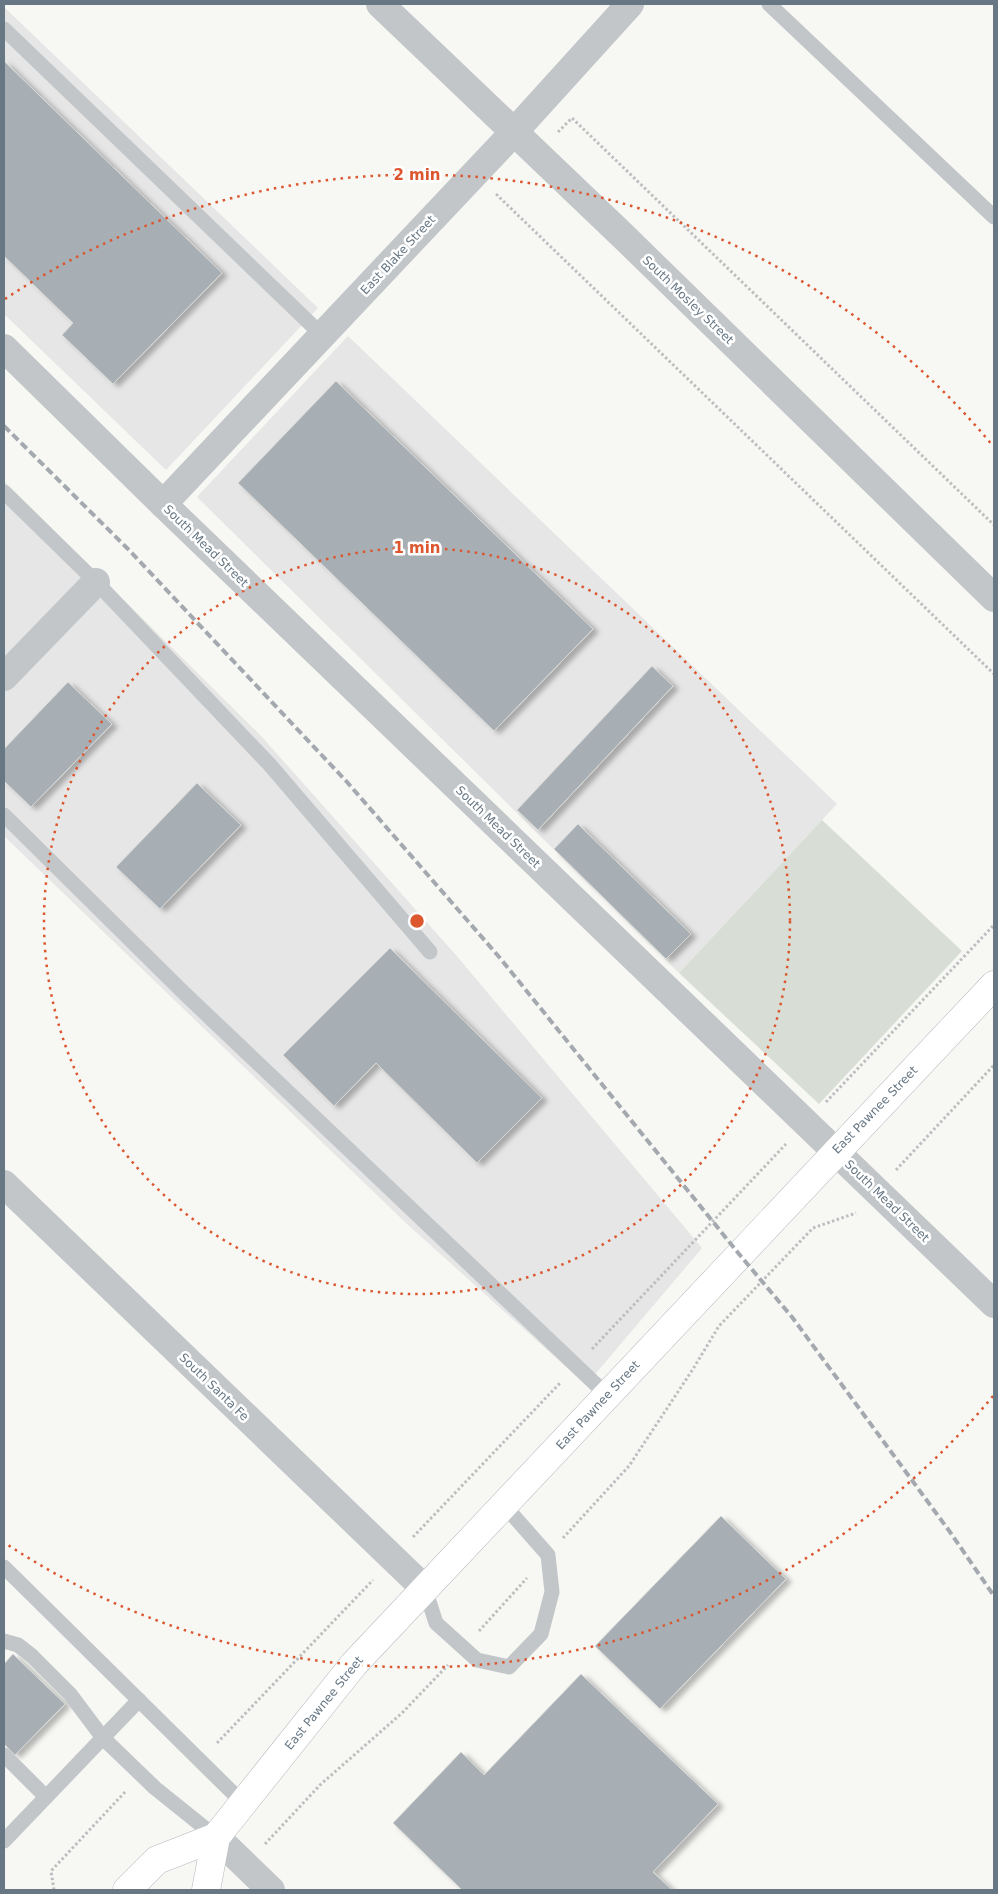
<svg xmlns="http://www.w3.org/2000/svg" width="998" height="1894" viewBox="0 0 998 1894" font-family="'DejaVu Sans',sans-serif">
	<style>
		.built { fill: #e5e6e5 }
		.green { fill: #d8ded5 }
		.building { fill: #a7afb5; stroke: #d8d8d6; filter: url(#shadow) }
		.lines { fill: none; stroke-linecap: round; stroke-linejoin: round }
		.secondary-casing { stroke: #b5babe; stroke-width: 29 }
		.path { stroke: #bcbec0; stroke-width: 3; stroke-dasharray: 2.5 2.5; stroke-linecap: butt }
		.lane { stroke: #c2c6c9; stroke-width: 15 }
		.street { stroke: #c2c6c9; stroke-width: 28 }
		.secondary { stroke: #fff; stroke-width: 28 }
		.rail { stroke: #a3a9ae; stroke-width: 4; stroke-dasharray: 8 4; stroke-linecap: butt }
		.ring { fill: none; stroke: #dc562e; stroke-width: 2.5; stroke-dasharray: 2.5 5 }
		.labels { text-anchor: middle; dominant-baseline: central; stroke-width: 5; stroke-linejoin: round; paint-order: stroke }
		.street-label { font-size: 12px; fill: #677784; stroke: #fff }
		.centre { fill: #dc562e; stroke: #fff; stroke-width: 2.5 }
		.ring-label { font-size: 15px; text-anchor: middle; font-weight: bold; fill: #dc562e; stroke: #fff; stroke-width: 5; stroke-linejoin: round; paint-order: stroke }
	</style>
	<defs>
		<filter id="shadow"><feDropShadow dx="5.5" dy="3" stdDeviation="2.5" flood-color="#0004"/></filter>
	</defs>
	<rect width="100%" height="100%" fill="#f7f7f4"/>
	<g class="built">
		<polygon points="4,7 318,308 166,470 4,314"/>
		<polygon points="348,336 837,804 679,973 197,497"/>
		<polygon points="4,481 262,737 455,954 702,1248 586,1385 407,1224 4,836"/>
	</g>
	<polygon class="green" points="822,820 962,951 819,1104 679,973"/>
	<g class="building">
		<polygon points="4,61 222,273 113,384 62,335 73,323 4,256"/>
		<polygon points="336,381 593,629 494,731 238,483"/>
		<polygon points="652,666 673,686 538,830 517,810"/>
		<polygon points="68,682 112,724 31,807 4,781 4,749"/>
		<polygon points="197,783 241,825 160,909 116,867"/>
		<polygon points="578,824 691,934 666,959 554,849"/>
		<polygon points="390,948 542,1098 477,1163 376,1063 334,1106 283,1055"/>
		<polygon points="721,1516 786,1579 660,1709 595,1646"/>
		<polygon points="13,1654 65,1704 15,1755 4,1744 4,1664"/>
		<polygon points="581,1674 718,1804 653,1872 672,1890 462,1890 393,1823 461,1752 484,1775"/>
	</g>
	<g class="lines">
		<g class="secondary-casing">
			<g id="secondary">
				<polyline points="127,1890 157,1860 216,1837"/>
				<polyline points="206,1890 216,1837 354,1664 994,985"/>
			</g>
		</g>
		<g class="path">
			<polyline points="558,132 572,118 994,525"/>
			<polyline points="498,194 497,195 994,674"/>
			<polyline points="826,1102 994,925"/>
			<polyline points="896,1170 994,1065"/>
			<polyline points="592,1349 786,1144"/>
			<polyline points="413,1537 561,1382"/>
			<polyline points="563,1538 629,1466 693,1369 719,1326 813,1228 856,1213"/>
			<polyline points="479,1631 527,1578"/>
			<polyline points="217,1743 373,1580"/>
			<polyline points="265,1844 320,1785 402,1713 448,1665"/>
			<polyline points="54,1890 51,1871 126,1791"/>
		</g>
		<g class="lane">
			<polyline points="769,4 994,217"/>
			<polyline points="4,29 322,335"/>
			<polyline points="4,492 96,582 270,765 430,952"/>
			<polyline points="4,815 184,993 607,1395"/>
			<polyline points="4,1567 243,1803"/>
			<polyline points="425,1589 436,1623 477,1660 509,1667 541,1634 552,1592 548,1555 504,1505"/>
			<polyline points="4,1641 18,1645 32,1656 70,1694 103,1738 155,1788 216,1837"/>
			<polyline points="4,1755 46,1797"/>
			<polyline points="4,1841 139,1700"/>
		</g>
		<g class="street">
			<polyline points="380,4 622,235 994,598"/>
			<polyline points="4,348 163,504 994,1304"/>
			<polyline points="163,504 514,132 630,4"/>
			<polyline points="4,677 96,582"/>
			<polyline points="4,1184 425,1589"/>
			<polyline points="216,1837 271,1890"/>
		</g>
		<use href="#secondary" class="secondary"/>
		<polyline class="rail" points="4,426 128,549 347,782 500,958 739,1254 792,1317 950,1532 994,1596"/>
	</g>
	<g class="ring">
		<circle cx="417" cy="921" r="373"/>
		<path d="M993 1396A746 746 0 0 1 5 1543M5 299A746 746 0 0 1 993 446"/>
	</g>
	<g class="labels">
		<g class="street-label">
			<text transform="translate(398 255) rotate(-47)">East Blake Street</text>
			<text transform="translate(688 300) rotate(44)">South Mosley Street</text>
			<text transform="translate(206 546) rotate(44)">South Mead Street</text>
			<text transform="translate(498 827) rotate(44)">South Mead Street</text>
			<text transform="translate(875 1110) rotate(-46)">East Pawnee Street</text>
			<text transform="translate(887 1201) rotate(44)">South Mead Street</text>
			<text transform="translate(214 1387) rotate(44)">South Santa Fe</text>
			<text transform="translate(598 1405) rotate(-47)">East Pawnee Street</text>
			<text transform="translate(324 1703) rotate(-51)">East Pawnee Street</text>
		</g>
	</g>
	<circle cx="417" cy="921" r="8" class="centre"/>
	<g class="ring-label">
		<text x="417" y="180">2 min</text>
		<text x="417" y="553">1 min</text>
	</g>
	<rect width="998" height="1894" fill="none" stroke="#677784" stroke-width="10"/>
</svg>
